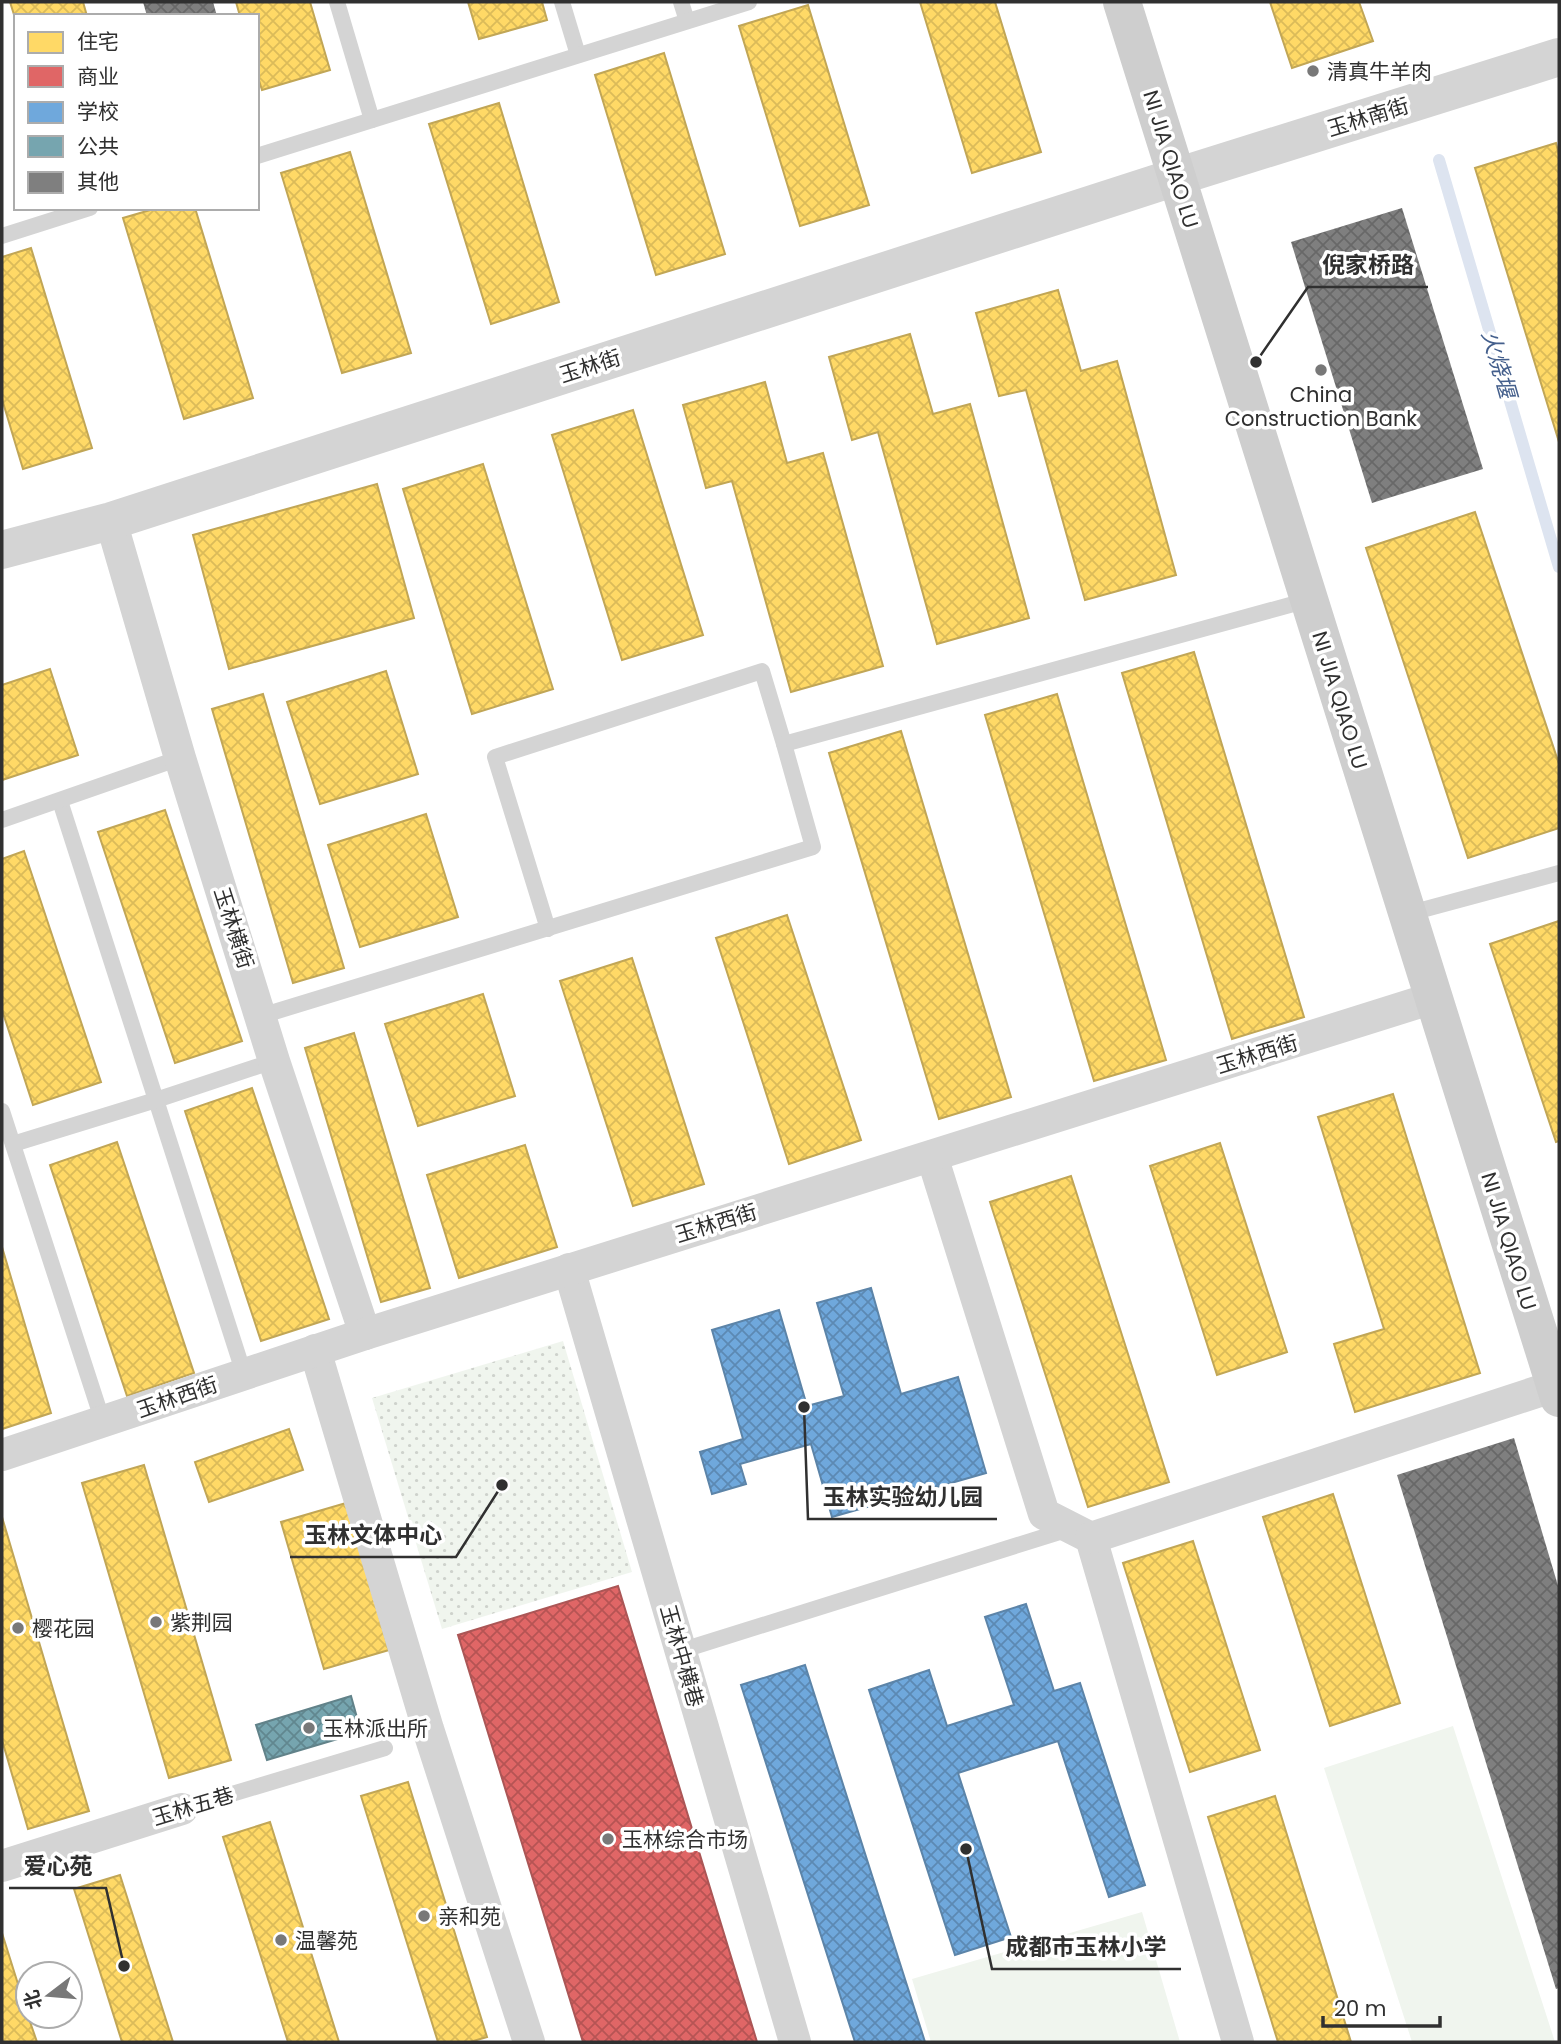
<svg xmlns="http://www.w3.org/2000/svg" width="1561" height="2044" viewBox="0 0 1561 2044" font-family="Poppins,'Noto Sans SC',sans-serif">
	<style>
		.park { fill: url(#park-dots) }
		.garden { fill: #f0f5ee }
		.homes { fill: url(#homes-cross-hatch); stroke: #c1a656; stroke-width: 2 }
		.shops { fill: url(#shops-cross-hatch); stroke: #ab5656; stroke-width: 2 }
		.schools { fill: url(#schools-cross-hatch); stroke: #5c84a8; stroke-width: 2 }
		.public { fill: url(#public-cross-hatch); stroke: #618289; stroke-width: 2 }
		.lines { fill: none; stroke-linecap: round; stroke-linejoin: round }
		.stream { stroke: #dde4f0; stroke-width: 12 }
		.building { fill: url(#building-cross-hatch) }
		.service { stroke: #d4d4d4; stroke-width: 16 }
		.minor { stroke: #d4d4d4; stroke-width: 32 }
		.tertiary { stroke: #d4d4d4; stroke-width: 38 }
		.secondary { stroke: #cecece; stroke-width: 38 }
		.poi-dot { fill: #787878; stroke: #fff; stroke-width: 2.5 }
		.labels { text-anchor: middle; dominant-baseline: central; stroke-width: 7; stroke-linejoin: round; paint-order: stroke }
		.poi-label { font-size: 21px; fill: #303030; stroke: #fff; text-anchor: start }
		.street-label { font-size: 21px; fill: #303030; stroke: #fff }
		.water-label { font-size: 23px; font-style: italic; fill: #445f8c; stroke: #fff }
		.leader { fill: none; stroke: #303030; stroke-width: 2.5 }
		.callout-dot { fill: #303030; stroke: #fff; stroke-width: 2.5 }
		.callout-label { font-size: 23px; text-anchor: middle; font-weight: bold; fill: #303030; stroke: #fff; stroke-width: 7; stroke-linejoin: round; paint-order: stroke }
	</style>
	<defs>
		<pattern id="park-dots" width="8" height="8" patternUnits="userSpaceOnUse" patternTransform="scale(1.75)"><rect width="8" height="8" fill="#f0f5ee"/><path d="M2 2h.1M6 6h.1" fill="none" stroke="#ced2cc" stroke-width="1.8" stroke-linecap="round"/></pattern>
		<pattern id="homes-cross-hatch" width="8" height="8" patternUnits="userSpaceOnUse" patternTransform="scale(1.75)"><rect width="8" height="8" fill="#ffd966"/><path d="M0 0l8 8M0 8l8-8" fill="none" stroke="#dbbb59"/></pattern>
		<pattern id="shops-cross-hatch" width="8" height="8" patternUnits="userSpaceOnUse" patternTransform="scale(1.75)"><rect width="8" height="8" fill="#e06666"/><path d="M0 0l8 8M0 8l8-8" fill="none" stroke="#b65454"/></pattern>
		<pattern id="schools-cross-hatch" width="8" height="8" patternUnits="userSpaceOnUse" patternTransform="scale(1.75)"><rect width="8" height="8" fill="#6fa8dc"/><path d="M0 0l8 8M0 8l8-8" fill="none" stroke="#5c89b3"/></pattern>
		<pattern id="public-cross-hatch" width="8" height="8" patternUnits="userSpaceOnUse" patternTransform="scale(1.75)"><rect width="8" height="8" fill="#76a5af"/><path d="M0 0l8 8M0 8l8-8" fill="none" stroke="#61878f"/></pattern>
		<pattern id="building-cross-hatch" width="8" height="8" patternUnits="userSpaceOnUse" patternTransform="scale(1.75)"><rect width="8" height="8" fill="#7f7f7f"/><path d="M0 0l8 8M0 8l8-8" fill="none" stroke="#686868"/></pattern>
	</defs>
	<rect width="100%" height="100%" fill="#fff"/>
	<polygon class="park" points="563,1341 632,1572 442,1629 372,1398"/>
	<g class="garden">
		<polygon points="1453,1726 1555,2042 1412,2042 1324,1768"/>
		<polygon points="1142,1912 1180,2042 931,2042 912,1979"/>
	</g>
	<g class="homes">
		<polygon points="10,2 83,2 87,16 16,16 16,21"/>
		<polygon points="236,2 310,2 330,70 262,90 257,74 257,16 240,16"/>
		<polygon points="468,2 542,2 547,20 479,39"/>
		<polygon points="920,2 995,2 1041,152 972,173"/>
		<polygon points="1270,2 1359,2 1373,41 1292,68"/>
		<polygon points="808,5 869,205 800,226 739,26"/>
		<polygon points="664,53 725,254 656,275 595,75"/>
		<polygon points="499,103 559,302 491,324 429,124"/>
		<polygon points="1556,143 1559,155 1559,442 1475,168"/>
		<polygon points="350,152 411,353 342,373 281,173"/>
		<polygon points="157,208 195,208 253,398 184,419 123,218"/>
		<polygon points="31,248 92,448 23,469 2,399 2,257"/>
		<polygon points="1058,290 1081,371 1117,361 1176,575 1085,600 1026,390 999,396 976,313"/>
		<polygon points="910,334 933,414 970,404 1029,618 937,644 878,432 852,440 829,357"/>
		<polygon points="765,382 787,463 823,453 883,666 791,692 732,481 706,488 683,405"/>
		<polygon points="633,410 703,635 622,660 552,435"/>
		<polygon points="483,464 553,689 472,714 403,489"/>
		<polygon points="377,484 414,618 229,669 193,535"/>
		<polygon points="1475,512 1559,764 1559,828 1468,858 1366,548"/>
		<polygon points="1194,652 1304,1017 1232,1039 1122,673"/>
		<polygon points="50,669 78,755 2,780 2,685"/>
		<polygon points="386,671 418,774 320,804 287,702"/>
		<polygon points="263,694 344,968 293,983 212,709"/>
		<polygon points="1057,694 1166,1060 1094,1081 985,715"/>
		<polygon points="901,731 1011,1097 939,1119 829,753"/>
		<polygon points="165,810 242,1041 175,1063 98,832"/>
		<polygon points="426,814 458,917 360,947 328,845"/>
		<polygon points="24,851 101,1082 33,1105 2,1010 2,859"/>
		<polygon points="787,915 861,1140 789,1164 716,938"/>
		<polygon points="1559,921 1559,1141 1556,1142 1490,944"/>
		<polygon points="632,958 704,1184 633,1206 560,981"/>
		<polygon points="483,994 515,1096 418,1126 385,1024"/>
		<polygon points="354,1033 430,1288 381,1302 305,1048"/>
		<polygon points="252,1088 329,1319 261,1341 185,1111"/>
		<polygon points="1393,1094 1480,1373 1355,1412 1334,1344 1384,1329 1318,1117"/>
		<polygon points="117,1142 194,1373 127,1396 50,1165"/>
		<polygon points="1220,1143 1287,1352 1217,1375 1150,1166"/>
		<polygon points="525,1145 557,1247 459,1278 427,1175"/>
		<polygon points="1071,1176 1169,1482 1088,1507 990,1202"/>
		<polygon points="2,1247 51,1413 2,1429"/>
		<polygon points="289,1429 303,1470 209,1502 195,1462"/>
		<polygon points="144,1465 231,1760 169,1778 82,1483"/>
		<polygon points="1333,1494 1400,1703 1330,1726 1263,1517"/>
		<polygon points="346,1503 389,1650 324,1669 281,1522"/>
		<polygon points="2,1517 89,1811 28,1829 2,1740"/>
		<polygon points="1193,1541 1260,1750 1190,1772 1123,1563"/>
		<polygon points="408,1782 487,2037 470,2042 438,2042 361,1796"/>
		<polygon points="1275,1796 1351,2042 1278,2042 1208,1817"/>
		<polygon points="270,1822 339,2042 288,2042 223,1837"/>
		<polygon points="120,1875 173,2042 122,2042 74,1889"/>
		<polygon points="2,1933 28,2016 37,2042 2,2042"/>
	</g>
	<polygon class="shops" points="618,1586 757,2042 583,2042 458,1635"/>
	<g class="schools">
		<polygon points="871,1288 901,1394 958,1377 986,1473 832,1517 811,1444 740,1464 746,1484 712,1494 700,1452 743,1439 712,1330 779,1310 807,1406 844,1396 817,1303"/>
		<polygon points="1026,1604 1054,1691 1080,1683 1145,1885 1109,1897 1058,1741 958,1773 1011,1937 955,1955 869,1690 929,1670 947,1726 1014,1705 985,1617"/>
		<polygon points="805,1665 925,2042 855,2042 741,1685"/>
	</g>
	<polygon class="public" points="351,1696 361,1732 267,1760 256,1725"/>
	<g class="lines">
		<polyline class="stream" points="1439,160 1559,567"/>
	</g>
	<g class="building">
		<polygon points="143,2 213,2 217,16 147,16"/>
		<polygon points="1402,208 1483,469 1372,503 1291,242"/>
		<polygon points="1514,1438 1559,1589 1559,1988 1556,1989 1397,1475"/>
	</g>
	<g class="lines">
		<g class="service">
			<polyline points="337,2 372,120"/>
			<polyline points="562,2 578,55"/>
			<polyline points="681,2 687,21"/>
			<polyline points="257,156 749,2"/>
			<polyline points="2,236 90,208"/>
			<polyline points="60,801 244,1374"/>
			<polyline points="2,820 180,758"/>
			<polyline points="1407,914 1559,873"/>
			<polyline points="548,929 495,757 762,671 784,744 1308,600"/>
			<polyline points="261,1016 813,847 784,744"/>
			<polyline points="2,1111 103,1422"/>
			<polyline points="13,1144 156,1100 274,1061"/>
			<polyline points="680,1651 1069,1529"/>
			<polyline points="182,1809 385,1748"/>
		</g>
		<g class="minor">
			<polyline points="111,521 180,758 274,1061 365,1334"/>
			<polyline points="932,1156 1044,1514 1091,1538 1238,2042"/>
			<polyline points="569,1269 795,2042"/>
			<polyline points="315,1350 428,1729 529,2042"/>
			<polyline points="2,1455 365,1334 1433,998"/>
			<polyline points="1091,1538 1555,1386"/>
			<polyline points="2,1866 182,1809"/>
		</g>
		<polyline class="tertiary" points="2,550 111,521 1176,177 1559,57"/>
		<polyline class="secondary" points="1122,2 1559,1398"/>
	</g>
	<g class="poi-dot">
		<circle cx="1313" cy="71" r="7"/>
		<circle cx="1321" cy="370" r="7"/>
		<circle cx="156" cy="1622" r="7"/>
		<circle cx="18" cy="1628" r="7"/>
		<circle cx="309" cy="1728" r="7"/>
		<circle cx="608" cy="1839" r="7"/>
		<circle cx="424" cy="1916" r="7"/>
		<circle cx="281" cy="1940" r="7"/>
	</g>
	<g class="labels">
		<g class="poi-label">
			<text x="1327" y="71">清真牛羊肉</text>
			<text x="1321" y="394" text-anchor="middle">China<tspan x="1321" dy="24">Construction Bank</tspan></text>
			<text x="170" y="1622">紫荆园</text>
			<text x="32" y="1628">樱花园</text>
			<text x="323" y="1728">玉林派出所</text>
			<text x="622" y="1839">玉林综合市场</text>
			<text x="438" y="1916">亲和苑</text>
			<text x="295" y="1940">温馨苑</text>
		</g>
		<g class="street-label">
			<text transform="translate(1368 117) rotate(-17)">玉林南街</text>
			<text transform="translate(1171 159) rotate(73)">NI JIA QIAO LU</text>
			<text transform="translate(590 366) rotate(-18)">玉林街</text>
			<text transform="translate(1340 700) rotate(73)">NI JIA QIAO LU</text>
			<text transform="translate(234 928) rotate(72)">玉林横街</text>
			<text transform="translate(1257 1054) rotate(-17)">玉林西街</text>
			<text transform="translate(716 1223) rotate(-17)">玉林西街</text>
			<text transform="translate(1509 1241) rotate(73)">NI JIA QIAO LU</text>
			<text transform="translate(177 1397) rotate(-19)">玉林西街</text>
			<text transform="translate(682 1656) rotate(74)">玉林中横巷</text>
			<text transform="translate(193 1806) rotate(-17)">玉林五巷</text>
		</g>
		<g class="water-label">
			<text transform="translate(1499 364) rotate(74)">火烧堰</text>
		</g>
	</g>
	<path class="leader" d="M1256 362L1308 287H1428M804 1407L808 1519H997M502 1485L456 1557H290M124 1966L106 1888H9M966 1849L992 1969H1181"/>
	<g class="callout-dot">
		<circle cx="1256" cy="362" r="7"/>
		<circle cx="804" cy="1407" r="7"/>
		<circle cx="502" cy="1485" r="7"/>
		<circle cx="124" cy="1966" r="7"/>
		<circle cx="966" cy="1849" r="7"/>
	</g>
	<g class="callout-label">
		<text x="1368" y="273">倪家桥路</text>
		<text x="903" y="1505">玉林实验幼儿园</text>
		<text x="373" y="1543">玉林文体中心</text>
		<text x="58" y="1874">爱心苑</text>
		<text x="1086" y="1955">成都市玉林小学</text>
	</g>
	<rect width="1561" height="2044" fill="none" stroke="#303030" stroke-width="7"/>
	<rect x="14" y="14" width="245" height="196" fill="#ffffff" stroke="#acacac" stroke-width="2"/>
	<rect x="28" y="32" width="35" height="21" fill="#ffd966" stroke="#acacac" stroke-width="2"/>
	<text x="77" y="49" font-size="21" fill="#303030">住宅</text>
	<rect x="28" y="66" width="35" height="21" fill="#e06666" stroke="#acacac" stroke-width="2"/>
	<text x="77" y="84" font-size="21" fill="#303030">商业</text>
	<rect x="28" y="102" width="35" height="21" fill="#6fa8dc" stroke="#acacac" stroke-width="2"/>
	<text x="77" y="119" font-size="21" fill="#303030">学校</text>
	<rect x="28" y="136" width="35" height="21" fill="#76a5af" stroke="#acacac" stroke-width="2"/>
	<text x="77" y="154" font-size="21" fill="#303030">公共</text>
	<rect x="28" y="172" width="35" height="21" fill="#7f7f7f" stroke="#acacac" stroke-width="2"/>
	<text x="77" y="189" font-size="21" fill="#303030">其他</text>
	<g transform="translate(49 1995) rotate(254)"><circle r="33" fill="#ffffff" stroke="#acacac" stroke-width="2"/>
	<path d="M0-5L12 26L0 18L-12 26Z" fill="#787878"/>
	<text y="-10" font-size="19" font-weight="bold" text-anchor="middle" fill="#303030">北</text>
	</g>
	<path d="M1323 2016v10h117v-10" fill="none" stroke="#303030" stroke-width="3.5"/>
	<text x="1334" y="2016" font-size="21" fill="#303030" stroke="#ffffff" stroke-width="5" paint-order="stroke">20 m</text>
</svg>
